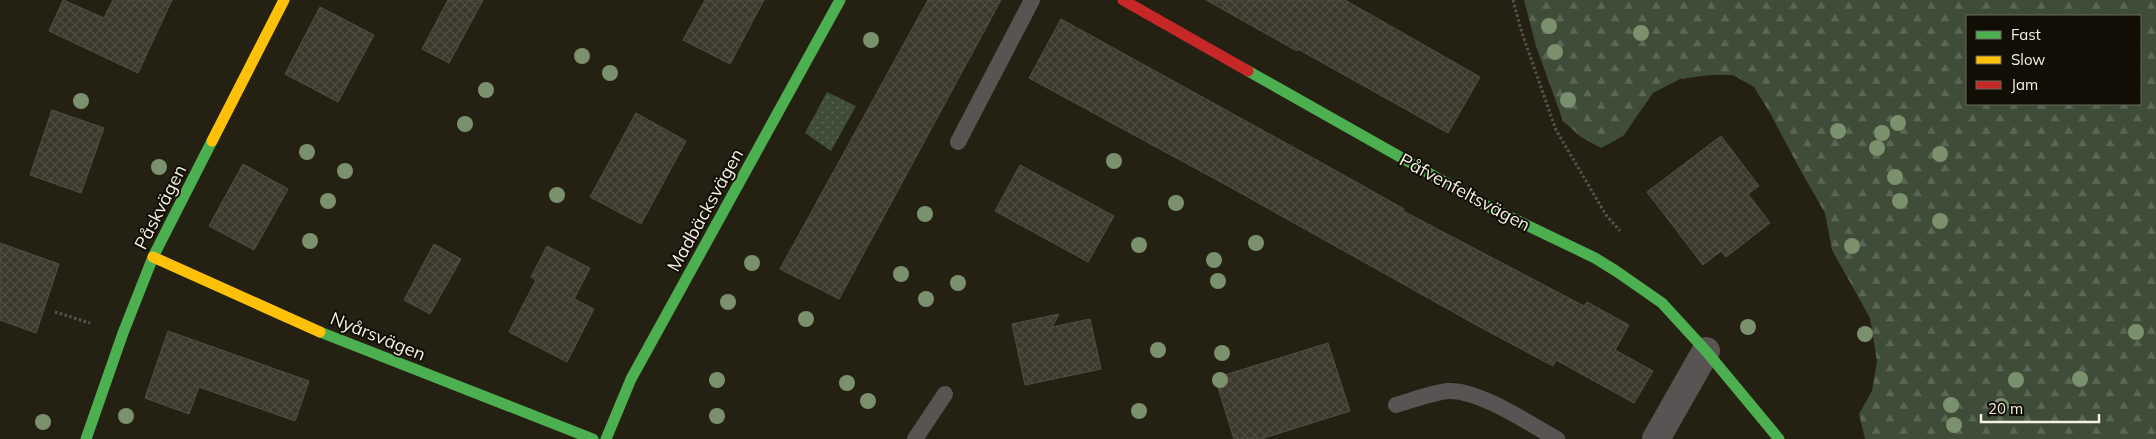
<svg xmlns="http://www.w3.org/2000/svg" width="2156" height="439" viewBox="0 0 2156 439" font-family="Mulish,sans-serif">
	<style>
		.grass { fill: url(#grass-dots) }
		.forest { fill: url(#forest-firs); fill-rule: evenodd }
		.building { fill: url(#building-cross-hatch); stroke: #534e44 }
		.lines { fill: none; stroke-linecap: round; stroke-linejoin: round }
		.path { stroke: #56534f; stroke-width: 3; stroke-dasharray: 2.5 2.5; stroke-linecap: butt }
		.lane { stroke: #595453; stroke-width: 16 }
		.street { stroke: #595453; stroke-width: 28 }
		.fast { stroke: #4caf50; stroke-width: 11 }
		.slow { stroke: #ffc107; stroke-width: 11 }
		.jam { stroke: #c62828; stroke-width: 11 }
		.tree { fill: #7b916d }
		.labels { text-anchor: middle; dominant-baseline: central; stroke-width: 4; stroke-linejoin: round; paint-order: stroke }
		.street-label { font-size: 18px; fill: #f6f2e3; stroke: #110e05 }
	</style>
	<defs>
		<pattern id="grass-dots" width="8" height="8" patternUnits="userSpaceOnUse" patternTransform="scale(1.25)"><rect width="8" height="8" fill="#3f4c38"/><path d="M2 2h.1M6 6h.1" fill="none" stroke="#5b6655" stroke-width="1.8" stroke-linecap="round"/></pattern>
		<pattern id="forest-firs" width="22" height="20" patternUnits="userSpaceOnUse" patternTransform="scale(1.25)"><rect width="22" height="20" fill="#3f4c38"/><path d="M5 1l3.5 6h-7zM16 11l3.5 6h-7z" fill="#5b6655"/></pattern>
		<pattern id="building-cross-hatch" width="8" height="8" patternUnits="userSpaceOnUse" patternTransform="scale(1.25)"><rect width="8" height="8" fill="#3d382c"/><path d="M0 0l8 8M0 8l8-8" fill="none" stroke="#504c40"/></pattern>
	</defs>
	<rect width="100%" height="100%" fill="#242113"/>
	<polygon class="grass" points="827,92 856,106 831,151 805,133"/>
	<path class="forest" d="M1524,0H2156V439H1865L1859,414L1872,391L1877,361L1870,318L1832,250L1825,213L1802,173L1770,113L1754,87L1733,75H1711L1680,79L1653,93L1623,136L1601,148L1581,137L1563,121L1536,46ZM1967,16H2140V104H1967Z"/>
	<g class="building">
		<polygon points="63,0 104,18 113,0 172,0 138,73 49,31"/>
		<polygon points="448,0 483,0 449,63 422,49"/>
		<polygon points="705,0 764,0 730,64 683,40"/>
		<polygon points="928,0 1001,0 839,299 780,269"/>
		<polygon points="1206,0 1345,0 1480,77 1448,133 1298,49 1297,51"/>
		<polygon points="320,7 374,35 338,102 285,74"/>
		<polygon points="1061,19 1331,168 1404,209 1403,211 1584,306 1587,302 1629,325 1615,350 1653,371 1634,403 1556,360 1553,366 1480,327 1228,186 1029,78"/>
		<polygon points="52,110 104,128 81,193 30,175"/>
		<polygon points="636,113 686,141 641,224 590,197"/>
		<polygon points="1721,136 1759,186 1748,194 1770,223 1726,257 1721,251 1703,265 1647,192"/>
		<polygon points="243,164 288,189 254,250 209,226"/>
		<polygon points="1020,165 1114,216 1088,262 995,211"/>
		<polygon points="0,243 59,264 36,333 0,320"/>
		<polygon points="434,244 461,259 430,314 404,300"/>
		<polygon points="547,246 590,268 574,299 594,309 567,362 509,332 536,280 531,277"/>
		<polygon points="1059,314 1052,327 1090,319 1101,369 1025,385 1012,324"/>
		<polygon points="168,331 309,381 295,421 199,387 189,414 145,398"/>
		<polygon points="1328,343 1350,411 1261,439 1234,439 1215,378"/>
	</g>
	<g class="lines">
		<g class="path">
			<polyline points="1513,0 1522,33 1556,130 1606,215 1620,231"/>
			<polyline points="55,312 90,323"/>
		</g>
		<g class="lane">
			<polyline points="958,142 1032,0"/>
			<path d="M1396,405C1413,400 1431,393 1448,391C1478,389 1530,424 1557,439"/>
			<polyline points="915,439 945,394"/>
		</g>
		<polyline class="street" points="1656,439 1706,351"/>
		<g class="fast">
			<polyline points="1248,71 1487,206 1595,258 1616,271 1662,303 1706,351 1779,439"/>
			<polyline points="320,332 593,439"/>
			<polyline points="86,439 123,333 153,257 212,141"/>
			<polyline points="606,439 631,379 840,0"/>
		</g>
		<g class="slow">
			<polyline points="212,141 284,0"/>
			<polyline points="153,257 320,332"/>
		</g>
		<polyline class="jam" points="1123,0 1248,71"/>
	</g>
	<g class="tree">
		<circle cx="1549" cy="26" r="8"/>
		<circle cx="1641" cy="33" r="8"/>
		<circle cx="871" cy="40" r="8"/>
		<circle cx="1555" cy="52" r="8"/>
		<circle cx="582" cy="56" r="8"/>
		<circle cx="610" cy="73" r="8"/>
		<circle cx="486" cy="90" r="8"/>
		<circle cx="1568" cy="100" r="8"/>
		<circle cx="81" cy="101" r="8"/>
		<circle cx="1898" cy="123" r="8"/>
		<circle cx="465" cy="124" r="8"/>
		<circle cx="1838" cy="131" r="8"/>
		<circle cx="1882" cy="133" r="8"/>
		<circle cx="1877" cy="148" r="8"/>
		<circle cx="307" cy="152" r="8"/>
		<circle cx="1940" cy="154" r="8"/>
		<circle cx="1114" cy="161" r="8"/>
		<circle cx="159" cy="167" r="8"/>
		<circle cx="345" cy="171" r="8"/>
		<circle cx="1895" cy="177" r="8"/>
		<circle cx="557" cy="195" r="8"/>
		<circle cx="328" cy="201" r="8"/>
		<circle cx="1900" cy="201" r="8"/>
		<circle cx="1176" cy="203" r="8"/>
		<circle cx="925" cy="214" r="8"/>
		<circle cx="1940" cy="221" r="8"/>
		<circle cx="310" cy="241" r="8"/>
		<circle cx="1256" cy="243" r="8"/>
		<circle cx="1139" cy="245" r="8"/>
		<circle cx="1852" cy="246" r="8"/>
		<circle cx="1214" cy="260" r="8"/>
		<circle cx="752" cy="263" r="8"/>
		<circle cx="901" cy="274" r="8"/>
		<circle cx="1218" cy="281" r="8"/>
		<circle cx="958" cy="283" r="8"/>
		<circle cx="926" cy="299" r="8"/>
		<circle cx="728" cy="302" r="8"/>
		<circle cx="806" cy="319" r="8"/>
		<circle cx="1748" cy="327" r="8"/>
		<circle cx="2136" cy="332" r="8"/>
		<circle cx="1865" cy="334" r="8"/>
		<circle cx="1158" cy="350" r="8"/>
		<circle cx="1222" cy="353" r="8"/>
		<circle cx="2080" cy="379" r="8"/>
		<circle cx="717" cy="380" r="8"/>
		<circle cx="1220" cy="380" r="8"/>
		<circle cx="2016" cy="380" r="8"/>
		<circle cx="847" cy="383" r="8"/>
		<circle cx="868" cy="401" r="8"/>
		<circle cx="1951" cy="405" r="8"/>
		<circle cx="2001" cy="406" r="8"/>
		<circle cx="1139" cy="411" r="8"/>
		<circle cx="126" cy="416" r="8"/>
		<circle cx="717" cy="416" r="8"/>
		<circle cx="43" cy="422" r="8"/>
		<circle cx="1954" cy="425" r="8"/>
	</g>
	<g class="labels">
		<g class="street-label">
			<text transform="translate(1465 192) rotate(28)">Påfvenfeltsvägen</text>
			<text transform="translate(160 207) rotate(-63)">Påskvägen</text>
			<text transform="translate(705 210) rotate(-61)">Madbäcksvägen</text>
			<text transform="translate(378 336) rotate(22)">Nyårsvägen</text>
		</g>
	</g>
	<rect x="1966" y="15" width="175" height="90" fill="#110e05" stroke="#6d695e"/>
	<rect x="1976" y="31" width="25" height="8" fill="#4caf50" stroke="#6d695e"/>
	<text x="2011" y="40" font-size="15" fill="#f6f2e3">Fast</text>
	<rect x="1976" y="56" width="25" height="8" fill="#ffc107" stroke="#6d695e"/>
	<text x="2011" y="65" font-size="15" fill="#f6f2e3">Slow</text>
	<rect x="1976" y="81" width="25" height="8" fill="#c62828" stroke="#6d695e"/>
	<text x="2011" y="90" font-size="15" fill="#f6f2e3">Jam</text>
	<path d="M1981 414v8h118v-8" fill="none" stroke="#f6f2e3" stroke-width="2.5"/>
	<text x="1988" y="414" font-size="15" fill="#f6f2e3" stroke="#110e05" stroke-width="4" paint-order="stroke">20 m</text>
</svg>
